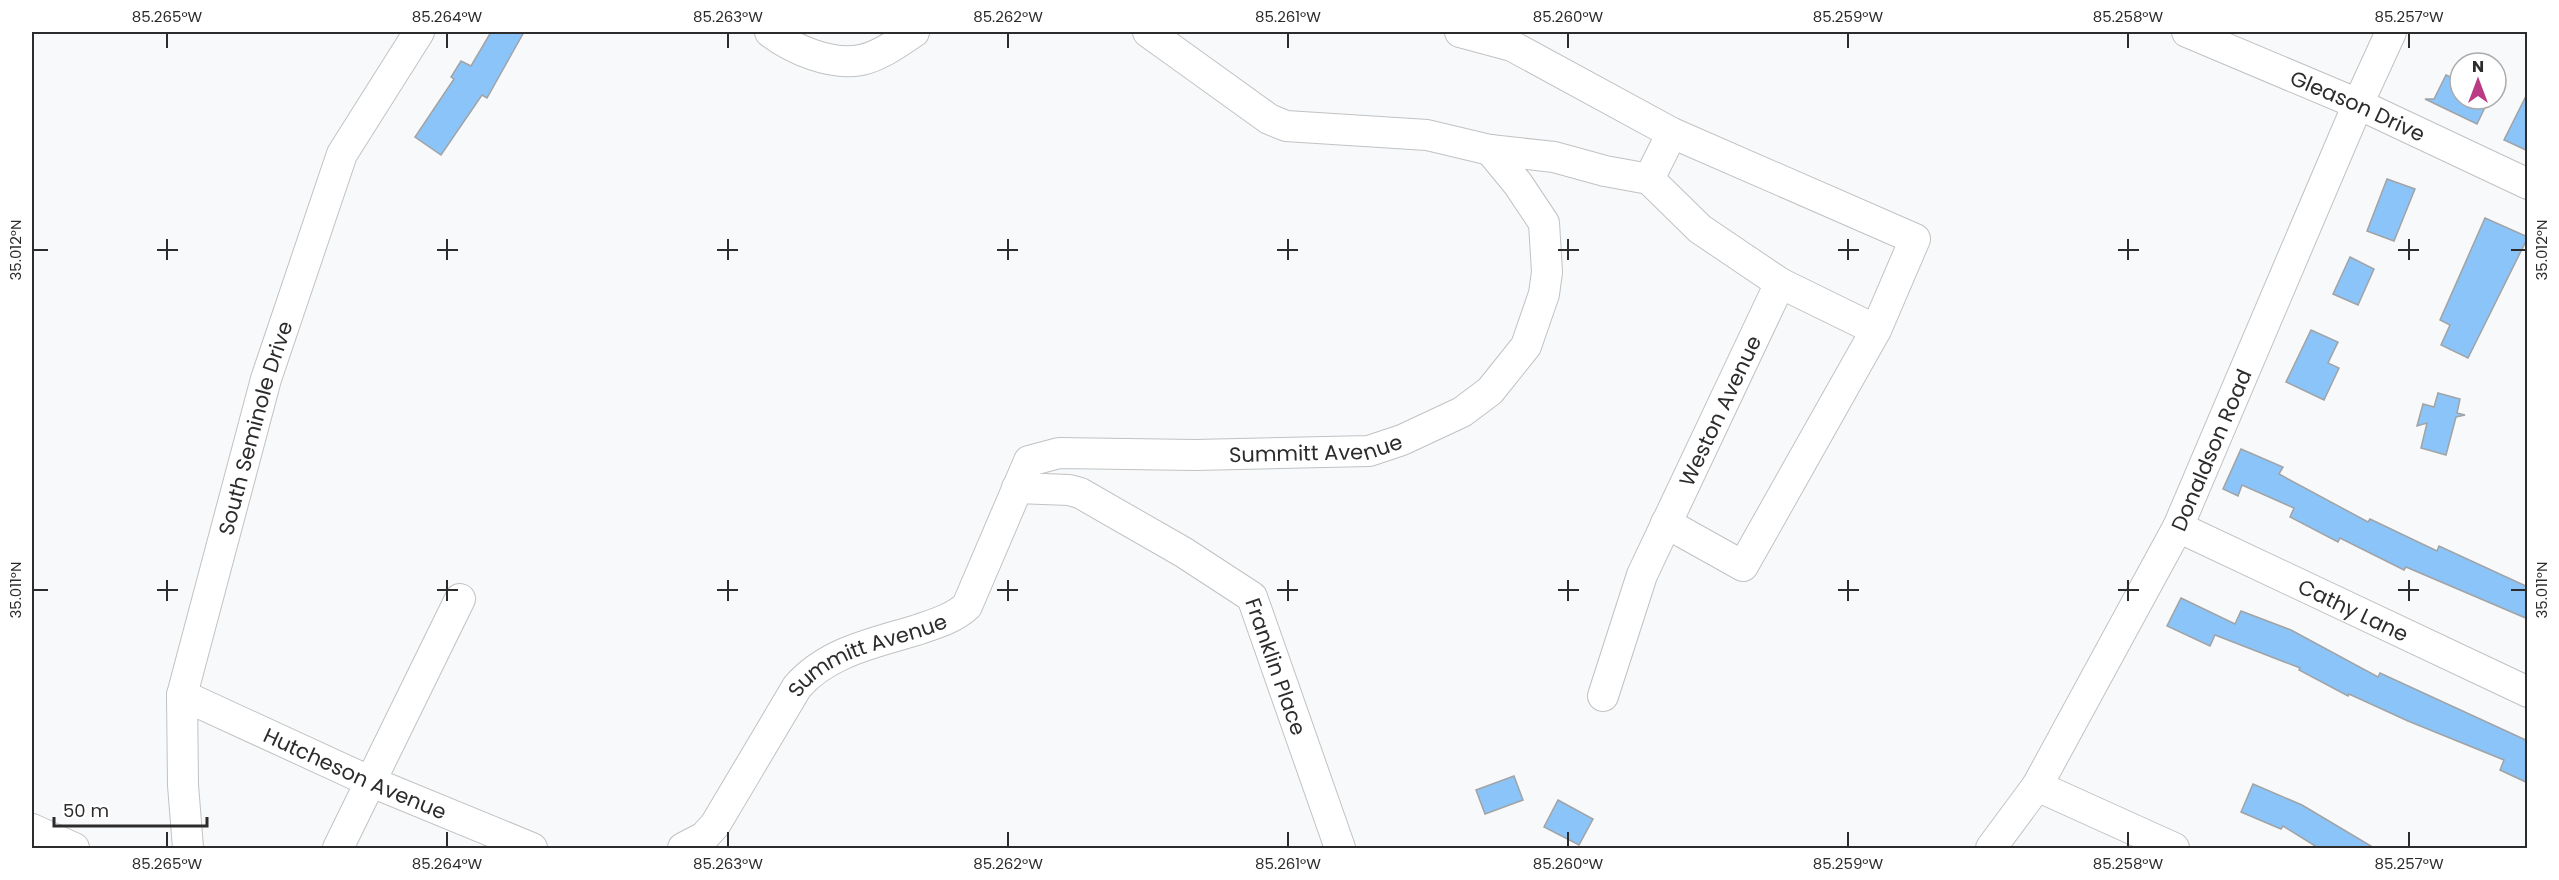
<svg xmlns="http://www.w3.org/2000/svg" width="2559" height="880" viewBox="0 0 2559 880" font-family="Poppins,sans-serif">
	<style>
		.building { fill: #8bc4f9; stroke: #a1a3a4; stroke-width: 1.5 }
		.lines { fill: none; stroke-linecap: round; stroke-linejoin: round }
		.minor-casing { stroke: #c0c2c3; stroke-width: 32 }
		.minor { stroke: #fff; stroke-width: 30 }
		.ticks { fill: none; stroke: #2c2c2d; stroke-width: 2 }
		.labels { text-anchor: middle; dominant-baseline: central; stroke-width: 4.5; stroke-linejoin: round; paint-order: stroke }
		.street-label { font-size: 21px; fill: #2c2c2d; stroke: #fff }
		.neatline { fill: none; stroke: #2c2c2d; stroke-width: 2 }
		.ticks-label { font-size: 15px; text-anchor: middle; fill: #2c2c2d }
	</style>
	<rect width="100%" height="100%" fill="#f8f9fb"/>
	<g class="building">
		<polygon points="491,32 524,32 487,98 482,95 441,155 415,137 454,79 451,77 461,61 471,66"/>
		<polygon points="2446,75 2460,81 2460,99 2489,99 2477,124 2425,99 2434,99"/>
		<polygon points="2528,92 2528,151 2504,140"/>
		<polygon points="2387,179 2415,189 2394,241 2367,231"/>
		<polygon points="2485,218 2528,237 2468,358 2441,345 2450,325 2440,320"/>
		<polygon points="2350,257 2374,269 2358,305 2333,294"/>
		<polygon points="2311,330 2338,342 2328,363 2339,368 2324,400 2286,382"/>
		<polygon points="2438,393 2460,399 2457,413 2465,415 2456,417 2446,455 2421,448 2427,423 2417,426 2423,404 2434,407"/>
		<polygon points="2241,449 2283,467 2279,474 2368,522 2370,519 2437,551 2439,546 2528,587 2528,619 2406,567 2404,570 2340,538 2338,542 2290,517 2294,508 2242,485 2238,496 2223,489"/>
		<polygon points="2181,598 2235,624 2241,611 2291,630 2378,677 2380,673 2528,741 2528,783 2500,770 2504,760 2408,721 2349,694 2348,696 2299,670 2300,668 2215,635 2210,646 2167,626"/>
		<polygon points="1514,776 1523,800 1485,814 1476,790"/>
		<polygon points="2253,784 2302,805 2376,849 2320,849 2283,826 2281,829 2241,812"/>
		<polygon points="1558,800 1593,819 1579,845 1544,827"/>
	</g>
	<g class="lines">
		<g class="minor-casing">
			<g id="minor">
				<path d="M770,32C792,49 831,66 861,60C880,56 899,42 914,32"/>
				<polyline points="1148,32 1269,119 1286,126 1427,135 1490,150 1554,157 1605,171 1649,179 1672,133"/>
				<polyline points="1460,32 1512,46 1672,133 1915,239 1876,330 1780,283"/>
				<path id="s1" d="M2187,32L2358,104L2528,184"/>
				<path id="s2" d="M1017,488L1069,490L1080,493L1183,552L1252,597L1340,848"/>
				<polyline points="1666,523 1743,566 1876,330"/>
				<path id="s3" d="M2178,527L2528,692"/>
				<path id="s4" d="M182,695L369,781L532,848"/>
				<path id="s5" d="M1603,696L1642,575L1780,283L1700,229L1649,179"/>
				<polyline points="2037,786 2174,848"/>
				<polyline points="32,829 74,848"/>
				<path id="s6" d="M188,848L183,785L182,695L266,379L342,154L419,32"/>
				<polyline points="338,848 460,599"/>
				<path id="s7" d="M683,848L704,837L715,825L797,687C827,652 874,643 917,630C934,624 953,619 967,606L1029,461L1059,453L1195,455L1369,451L1402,440L1462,412L1490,391L1526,346L1544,294L1547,272L1544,223L1518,184L1490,150"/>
				<path id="s8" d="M1991,848L2037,786L2178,527L2358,104L2391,32"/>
			</g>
		</g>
		<use href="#minor" class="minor"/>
	</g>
	<path class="ticks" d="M167,33V48M447,33V48M728,33V48M1008,33V48M1288,33V48M1568,33V48M1848,33V48M2128,33V48M2409,33V48M167,239V260M447,239V260M728,239V260M1008,239V260M1288,239V260M1568,239V260M1848,239V260M2128,239V260M2409,239V260M33,250H48M157,250H178M437,250H458M717,250H738M997,250H1018M1277,250H1298M1558,250H1579M1838,250H1859M2118,250H2139M2398,250H2419M2511,250H2526M167,580V601M447,580V601M728,580V601M1008,580V601M1288,580V601M1568,580V601M1848,580V601M2128,580V601M2409,580V601M33,590H48M157,590H178M437,590H458M717,590H738M997,590H1018M1277,590H1298M1558,590H1579M1838,590H1859M2118,590H2139M2398,590H2419M2511,590H2526M167,832V847M447,832V847M728,832V847M1008,832V847M1288,832V847M1568,832V847M1848,832V847M2128,832V847M2409,832V847"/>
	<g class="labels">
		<g class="street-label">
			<text stroke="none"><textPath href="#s1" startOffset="186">Gleason Drive</textPath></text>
			<text stroke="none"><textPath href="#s5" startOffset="309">Weston Avenue</textPath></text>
			<text stroke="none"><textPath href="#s6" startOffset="430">South Seminole Drive</textPath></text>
			<text stroke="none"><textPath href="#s7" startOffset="837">Summitt Avenue</textPath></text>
			<text stroke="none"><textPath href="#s8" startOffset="456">Donaldson Road</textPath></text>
			<text stroke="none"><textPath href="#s3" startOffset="194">Cathy Lane</textPath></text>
			<text stroke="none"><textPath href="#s7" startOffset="279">Summitt Avenue</textPath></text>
			<text stroke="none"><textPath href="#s2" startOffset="338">Franklin Place</textPath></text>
			<text stroke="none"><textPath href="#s4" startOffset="190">Hutcheson Avenue</textPath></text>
		</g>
	</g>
	<rect width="2559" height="880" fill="none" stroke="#ffffff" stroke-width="66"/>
	<g transform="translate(2478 81)"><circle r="28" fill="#ffffff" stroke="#ababab" stroke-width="1.5"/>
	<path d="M0-4.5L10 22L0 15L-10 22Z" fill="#ba3a84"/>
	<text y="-9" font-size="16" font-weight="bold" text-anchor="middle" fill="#2c2c2d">N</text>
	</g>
	<path d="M54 817v9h153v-9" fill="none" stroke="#2c2c2d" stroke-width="3"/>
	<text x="63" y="817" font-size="18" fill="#2c2c2d" stroke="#ffffff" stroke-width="4.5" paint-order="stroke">50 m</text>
	<rect x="33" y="33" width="2493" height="814" class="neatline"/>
	<g class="ticks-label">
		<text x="167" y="22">85.265°W</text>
		<text x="447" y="22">85.264°W</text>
		<text x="728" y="22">85.263°W</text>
		<text x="1008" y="22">85.262°W</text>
		<text x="1288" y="22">85.261°W</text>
		<text x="1568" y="22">85.260°W</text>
		<text x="1848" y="22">85.259°W</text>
		<text x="2128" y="22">85.258°W</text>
		<text x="2409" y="22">85.257°W</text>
		<text transform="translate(16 250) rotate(-90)" y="5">35.012°N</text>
		<text transform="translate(2542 250) rotate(-90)" y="5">35.012°N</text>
		<text transform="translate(16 590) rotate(-90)" y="5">35.011°N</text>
		<text transform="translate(2542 590) rotate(-90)" y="5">35.011°N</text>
		<text x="167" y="869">85.265°W</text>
		<text x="447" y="869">85.264°W</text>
		<text x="728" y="869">85.263°W</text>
		<text x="1008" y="869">85.262°W</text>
		<text x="1288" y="869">85.261°W</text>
		<text x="1568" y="869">85.260°W</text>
		<text x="1848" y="869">85.259°W</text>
		<text x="2128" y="869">85.258°W</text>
		<text x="2409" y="869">85.257°W</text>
	</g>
</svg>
